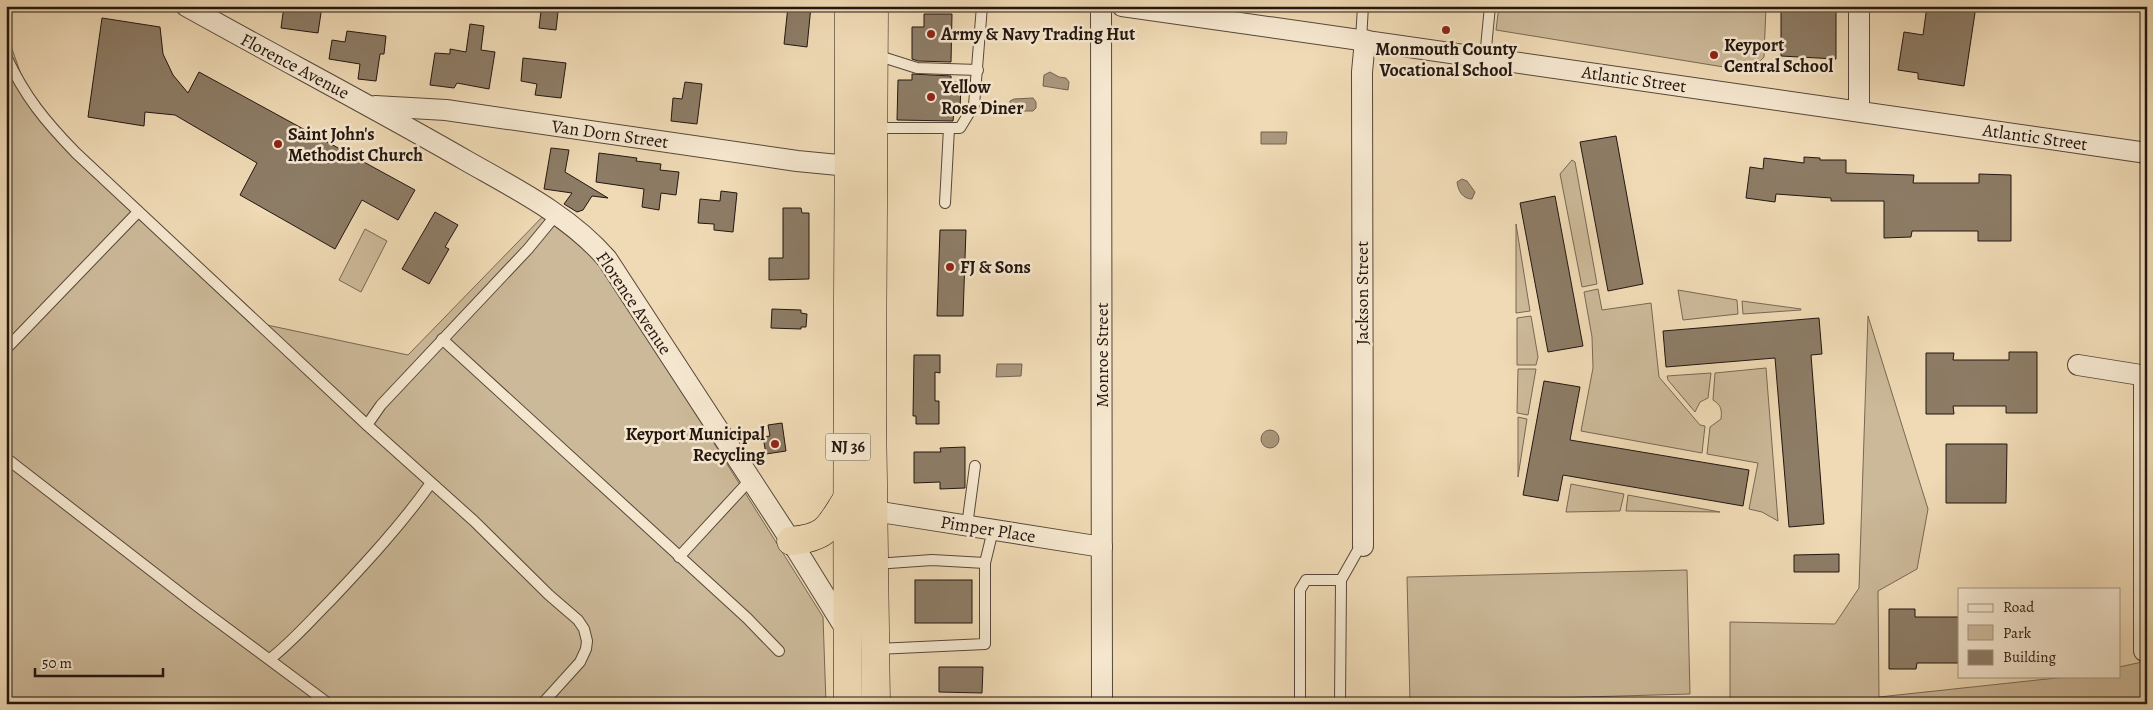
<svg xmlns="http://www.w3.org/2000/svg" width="2153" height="710" viewBox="0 0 2153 710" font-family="Alegreya,serif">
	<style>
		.green { fill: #ccb999; stroke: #786854 }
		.water { fill: #aa977d; stroke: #746351 }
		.building { fill: #8d7c66; stroke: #231610 }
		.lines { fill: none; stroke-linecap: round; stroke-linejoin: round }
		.lane-casing { stroke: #564739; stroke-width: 12 }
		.street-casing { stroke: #564739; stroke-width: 22 }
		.highway-casing { stroke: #231610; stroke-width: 29 }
		.lane { stroke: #f5e7cf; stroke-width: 10 }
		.street { stroke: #f5e7cf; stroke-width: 20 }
		.highway { stroke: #efdab5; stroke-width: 28 }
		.poi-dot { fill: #8f2418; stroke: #f5e7cf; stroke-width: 2 }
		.labels { text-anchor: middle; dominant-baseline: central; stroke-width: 5; stroke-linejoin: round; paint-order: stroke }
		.shield { fill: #f5e7cf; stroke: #625549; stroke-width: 1 }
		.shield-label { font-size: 16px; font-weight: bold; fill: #231610 }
		.poi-label { font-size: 18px; font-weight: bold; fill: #231610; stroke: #f5e7cf; text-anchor: start }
		.street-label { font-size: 18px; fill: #231610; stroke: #f5e7cf }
	</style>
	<rect width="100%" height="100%" fill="#efdab5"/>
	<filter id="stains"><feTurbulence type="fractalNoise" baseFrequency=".004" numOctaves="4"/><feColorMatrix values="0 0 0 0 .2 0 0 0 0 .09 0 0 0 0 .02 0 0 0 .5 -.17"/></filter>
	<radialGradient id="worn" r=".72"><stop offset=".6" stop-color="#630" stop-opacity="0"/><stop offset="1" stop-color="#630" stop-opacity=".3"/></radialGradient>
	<g class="green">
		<path d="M1499,6H1766L1764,57C1752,70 1747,68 1730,68L1496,30Z"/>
		<polygon points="6,32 34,111 267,325 408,355 550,209 579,228 823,617 826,704 6,704"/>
		<polygon points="1572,160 1575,162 1597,284 1582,287 1560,174"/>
		<polygon points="1516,224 1530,311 1516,313"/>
		<polygon points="365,229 387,241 361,292 339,280"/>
		<polygon points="1598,289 1602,310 1651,303 1659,377 1700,425 1705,426 1702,453 1581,431 1593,368 1592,337 1584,292"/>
		<polygon points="1678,290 1737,300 1738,314 1683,320"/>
		<polygon points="1742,301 1801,309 1801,310 1743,314"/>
		<polygon points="1531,316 1538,357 1536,365 1517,365 1517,318"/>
		<polygon points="1868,316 1928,509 1917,569 1878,591 1879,697 2075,676 2119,676 2119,667 2147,661 2147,704 1730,704 1730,622 1835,624 1859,588"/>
		<path d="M1766,368L1778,521L1762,512L1749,509L1758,463L1707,454L1710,427L1721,419C1722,409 1721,405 1713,400L1715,373Z"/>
		<polygon points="1518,369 1536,369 1528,415 1517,413"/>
		<polygon points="1711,373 1708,398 1700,402 1695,412 1668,380 1667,376"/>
		<polygon points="1518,417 1527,419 1518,477"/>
		<polygon points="1571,484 1624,494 1620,511 1566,512"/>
		<polygon points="1628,495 1720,512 1626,511"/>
		<polygon points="1687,570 1690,694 1410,702 1407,577"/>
	</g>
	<g class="water">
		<polygon points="1050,72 1059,77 1066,78 1069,82 1068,90 1043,86 1044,75"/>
		<polygon points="1033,98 1036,102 1036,108 1033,111 1014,111 1011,108 1010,101 1014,99"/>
		<polygon points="1261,132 1287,132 1286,144 1261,144"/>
		<path d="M1462,179L1467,181L1475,192L1472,199C1463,199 1458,191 1457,182Z"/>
		<polygon points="997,364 1022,364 1021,376 996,377"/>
		<circle cx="1270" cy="439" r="9"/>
	</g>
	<g class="building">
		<polygon points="284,6 322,6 318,33 281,28"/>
		<polygon points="788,6 811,6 807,47 784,44"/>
		<polygon points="1781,6 1836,6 1836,59 1781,56"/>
		<polygon points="1927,6 1976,6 1964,86 1918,79 1918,73 1898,70 1904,32 1923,35"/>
		<polygon points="541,11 558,12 556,30 539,28"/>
		<polygon points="924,14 952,14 951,62 918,61 912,59 912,27 924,27"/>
		<polygon points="102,18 160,27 163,54 173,75 188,93 199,72 415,190 398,220 362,200 335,249 240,195 257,163 175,115 145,112 144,126 88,117"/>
		<polygon points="470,24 484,26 481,50 495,52 489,89 457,83 454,88 430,85 435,53 450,54 450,49 466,52"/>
		<polygon points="347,31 386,36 384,54 380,54 376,81 358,79 360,64 329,59 332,40 345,42"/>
		<polygon points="523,58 566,63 561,98 535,95 537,84 521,81"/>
		<polygon points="912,74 951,76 951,82 961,82 960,111 954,111 953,121 897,120 898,80 912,80"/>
		<polygon points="685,82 702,84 697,124 671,121 673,98 682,99"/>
		<polygon points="1616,136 1643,284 1608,291 1580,142"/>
		<polygon points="551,148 569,150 565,172 608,198 592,196 583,210 577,212 564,204 572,193 544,189"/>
		<polygon points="599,153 637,158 636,161 661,164 660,170 679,172 676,195 661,193 659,210 642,207 644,189 596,182"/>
		<polygon points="1804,157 1820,158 1820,160 1846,160 1846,173 1914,175 1913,183 1979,183 1979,174 2011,175 2011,241 1978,241 1978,231 1912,231 1911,237 1884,238 1884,201 1831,201 1831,198 1776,194 1775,202 1746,198 1750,167 1763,169 1764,158 1804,163"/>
		<polygon points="721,191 737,193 733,232 714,230 714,224 698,223 700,199 720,201"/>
		<polygon points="1555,196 1583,346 1548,352 1520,203"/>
		<polygon points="783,208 801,208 802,213 809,213 809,279 769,280 769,258 783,258"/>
		<polygon points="435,212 458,225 445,247 449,249 429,284 402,269"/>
		<polygon points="940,230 966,230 963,316 937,316"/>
		<polygon points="772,309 801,310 801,313 807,314 806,327 801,327 801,329 771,328"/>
		<polygon points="1819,318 1822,354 1811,355 1824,524 1789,527 1775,358 1666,367 1663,331"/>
		<polygon points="2009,352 2037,352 2037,413 2006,413 2006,406 1953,406 1954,414 1926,414 1926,353 1954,353 1953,360 2009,360"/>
		<polygon points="914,355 940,355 940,373 935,372 935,401 939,401 939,424 916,424 916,416 913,416"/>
		<polygon points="1544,381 1580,387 1570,440 1749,470 1743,506 1563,475 1558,501 1523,495"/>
		<polygon points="782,423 786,451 766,454 763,437 770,436 768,425"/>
		<polygon points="1946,444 2007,444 2006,503 1946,503"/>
		<polygon points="965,447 965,488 940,489 940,482 914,483 914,452 941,452 940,448"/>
		<polygon points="1839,554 1839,572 1794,572 1794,555"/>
		<rect x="915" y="580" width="57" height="43"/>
		<polygon points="1889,609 1915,609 1915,617 1959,617 1959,663 1917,663 1916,669 1889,669"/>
		<polygon points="939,667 983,667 982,693 939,692"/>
	</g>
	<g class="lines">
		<g class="lane-casing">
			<g id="lane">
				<polyline points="1361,40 1363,6"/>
				<polyline points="876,55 917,68 978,70"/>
				<path d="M6,56C25,97 45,121 76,153L367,425L474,521L549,595L578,620L584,629L587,641L586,649L580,662L542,704"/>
				<polyline points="1485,58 1490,6"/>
				<polyline points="874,128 960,128 974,105 982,6"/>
				<polyline points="945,203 949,128"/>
				<polyline points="442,339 747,618 779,651"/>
				<polyline points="6,349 138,212"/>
				<polyline points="367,425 381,405 528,249 556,215"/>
				<polyline points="6,458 197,606 329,704"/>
				<polyline points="967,526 975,466"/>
				<polyline points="679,557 751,479"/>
				<polyline points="985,563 993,530"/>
				<polyline points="875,564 932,560 985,563 985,644 877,649"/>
				<path d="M270,659C292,642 310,621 330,601C366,563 401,525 431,483"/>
				<polyline points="1300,704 1300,590 1306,580 1341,580"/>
				<polyline points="1340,704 1341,580 1358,550 1363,546"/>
			</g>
		</g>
		<g class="street-casing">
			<g id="street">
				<path d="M186,6C279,58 373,107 465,160C514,188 569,215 607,259L791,541L848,633"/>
				<polyline points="1101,6 1102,704"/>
				<polyline points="1122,6 2147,153"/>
				<polyline points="375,106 446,110 797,161 849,166"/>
				<polyline points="1859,110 1859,6"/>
				<polyline points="2078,365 2147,376"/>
				<polyline points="2144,375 2144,651"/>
				<polyline points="874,511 1102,547"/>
				<polyline points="1363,546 1362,72 1365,40"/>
			</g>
		</g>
		<g class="highway-casing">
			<g id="highway">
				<polyline points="874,6 872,409 876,704"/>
				<path d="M791,541C828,537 828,528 847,499"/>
				<path d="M848,704C846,471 849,239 849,6"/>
			</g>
		</g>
		<use href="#lane" class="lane"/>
		<use href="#street" class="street"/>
		<use href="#highway" class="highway"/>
	</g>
	<g class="poi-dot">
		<circle cx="1446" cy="30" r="5"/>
		<circle cx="931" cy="34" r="5"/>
		<circle cx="1714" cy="55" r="5"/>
		<circle cx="931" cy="97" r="5"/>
		<circle cx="278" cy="144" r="5"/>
		<circle cx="950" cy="267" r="5"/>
		<circle cx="775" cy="444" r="5"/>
	</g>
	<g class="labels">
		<rect class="shield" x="825.5" y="433.5" width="45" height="27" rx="4"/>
		<g class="shield-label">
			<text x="848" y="447">NJ 36</text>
		</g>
		<g class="poi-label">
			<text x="941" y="34">Army &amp; Navy Trading Hut</text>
			<text x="1724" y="45">Keyport<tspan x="1724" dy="21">Central School</tspan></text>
			<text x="1446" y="49" text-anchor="middle">Monmouth County<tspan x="1446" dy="21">Vocational School</tspan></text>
			<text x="941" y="87">Yellow<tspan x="941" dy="21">Rose Diner</tspan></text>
			<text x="288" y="134">Saint John's<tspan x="288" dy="21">Methodist Church</tspan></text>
			<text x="960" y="267">FJ &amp; Sons</text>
			<text x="765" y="434" text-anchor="end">Keyport Municipal<tspan x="765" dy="21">Recycling</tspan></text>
		</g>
		<g class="street-label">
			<text transform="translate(295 66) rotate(28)">Florence Avenue</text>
			<text transform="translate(1634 79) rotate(8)">Atlantic Street</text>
			<text transform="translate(610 134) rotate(8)">Van Dorn Street</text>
			<text transform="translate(2035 137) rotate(8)">Atlantic Street</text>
			<text transform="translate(1362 293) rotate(-90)">Jackson Street</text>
			<text transform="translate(634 303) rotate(56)">Florence Avenue</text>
			<text transform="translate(1102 355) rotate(-90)">Monroe Street</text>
			<text transform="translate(988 529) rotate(9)">Pimper Place</text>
		</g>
	</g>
	<rect width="2153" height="710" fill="none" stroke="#efdab5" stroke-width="25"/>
	<rect x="8" y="8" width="2138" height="695" fill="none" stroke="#231610" stroke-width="2.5"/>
	<rect x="12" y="12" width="2128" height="685" fill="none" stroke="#231610"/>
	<rect x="1958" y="588" width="162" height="90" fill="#f5e7cf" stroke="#a19383"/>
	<rect x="1968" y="604" width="25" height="8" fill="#f5e7cf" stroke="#a19383"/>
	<text x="2003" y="612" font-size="15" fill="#231610">Road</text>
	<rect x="1968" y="625" width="25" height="15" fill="#ccb999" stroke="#a19383"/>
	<text x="2003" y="638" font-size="15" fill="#231610">Park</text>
	<rect x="1968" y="650" width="25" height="15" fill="#8d7c66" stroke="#a19383"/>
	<text x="2003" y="662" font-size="15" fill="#231610">Building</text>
	<path d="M35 668v8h128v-8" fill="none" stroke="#231610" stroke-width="2.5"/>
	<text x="42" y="668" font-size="15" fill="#231610" stroke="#f5e7cf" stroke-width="4" paint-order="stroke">50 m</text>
	<rect width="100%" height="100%" filter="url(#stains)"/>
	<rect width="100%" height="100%" fill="url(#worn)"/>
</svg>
